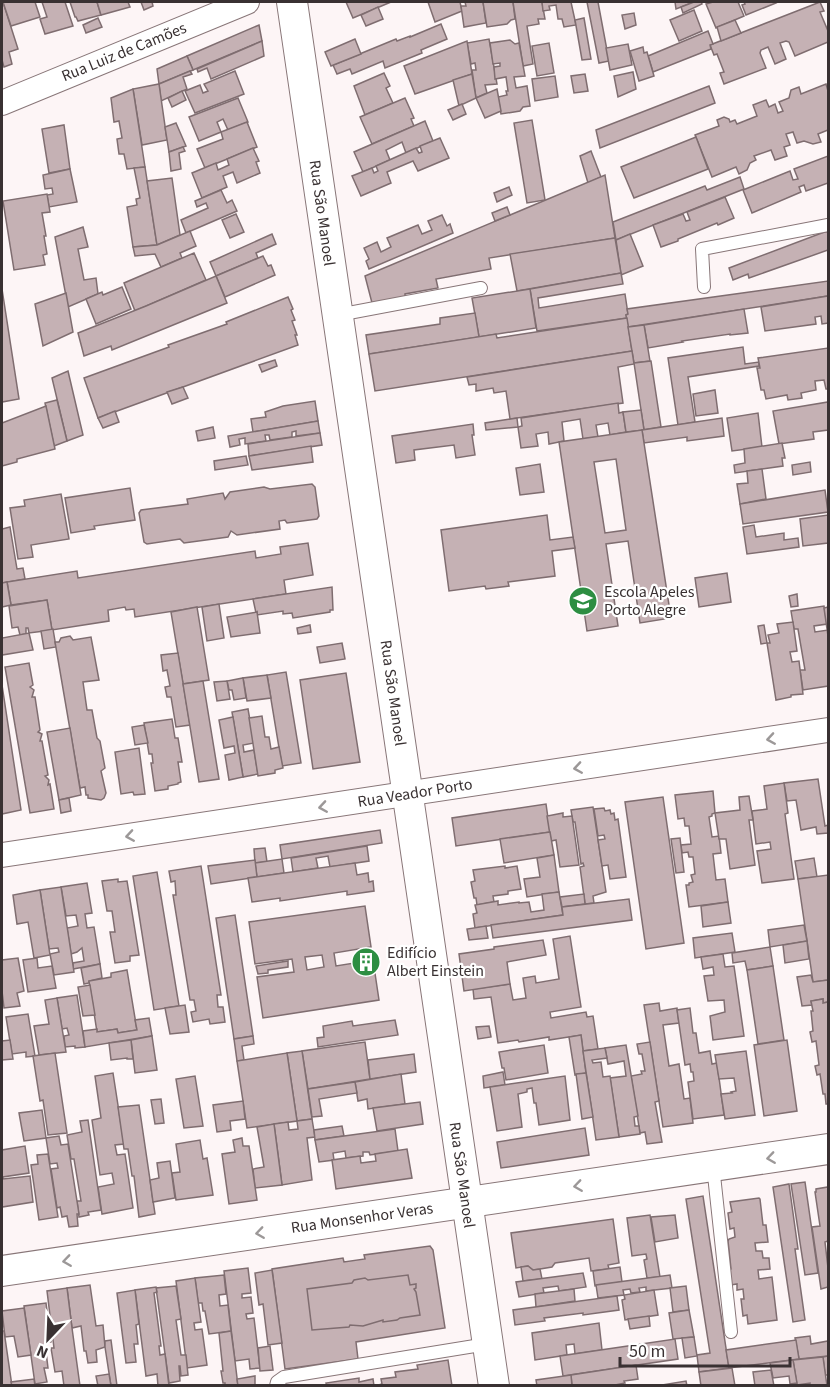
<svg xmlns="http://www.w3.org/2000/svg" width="830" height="1387" viewBox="0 0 830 1387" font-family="'Source Sans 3',sans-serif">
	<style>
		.building { fill: #c5b1b4; stroke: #7f6d70; stroke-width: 1.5; fill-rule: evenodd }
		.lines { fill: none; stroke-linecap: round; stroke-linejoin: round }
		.service-casing { stroke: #887678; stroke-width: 14 }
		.minor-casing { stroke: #887678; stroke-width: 26 }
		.tertiary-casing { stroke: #887678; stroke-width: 32 }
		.service { stroke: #fff; stroke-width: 12 }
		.minor { stroke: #fff; stroke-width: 24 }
		.tertiary { stroke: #fff; stroke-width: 30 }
		.oneway { stroke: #9c9898 }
		.labels { text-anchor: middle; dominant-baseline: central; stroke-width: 4.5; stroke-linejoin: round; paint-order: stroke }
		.street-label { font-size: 16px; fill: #393132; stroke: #fff }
		.poi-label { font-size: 16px; fill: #393132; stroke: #fff; text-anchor: start }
	</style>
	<rect width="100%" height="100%" fill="#fdf5f6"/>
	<g class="building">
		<polygon points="2,2 3,2 18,49 9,52 12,64 4,67 2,60"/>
		<polygon points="3,2 35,2 40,17 11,26"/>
		<polygon points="42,2 65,2 73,26 45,34 40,19 47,17"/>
		<polygon points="70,2 97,2 101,15 78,21 76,17 75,17"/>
		<polygon points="97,2 128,2 130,7 101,15"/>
		<polygon points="141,2 152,2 153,6 144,10"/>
		<polygon points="346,2 391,2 353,18"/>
		<polygon points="428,2 460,2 462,11 435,22"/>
		<polygon points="465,2 483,2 486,23 464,27 461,6 466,6"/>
		<polygon points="483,2 513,2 515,19 511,20 507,24 487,27"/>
		<polygon points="513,2 542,2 545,19 538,19 539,24 527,26 533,64 523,66"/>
		<polygon points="542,2 571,2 576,25 564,27 562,19 558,19 556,5 549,6 550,10 543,11"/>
		<polygon points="584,2 598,2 609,61 599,63 587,2"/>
		<polygon points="675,2 694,2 676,9"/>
		<polygon points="694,2 701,2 702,4 683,13 681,7"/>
		<polygon points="713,2 738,2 744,16 716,28 706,4"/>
		<polygon points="744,2 775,2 776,3 746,15 742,5 745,4"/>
		<polygon points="820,2 824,11 820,12 828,31 828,42 795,56 789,42 786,41 780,43 786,59 775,64 768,47 761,50 760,53 766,68 724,84 720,73 724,72 717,54 714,55 710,45"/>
		<polygon points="378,7 383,19 366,26 361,15"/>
		<polygon points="694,10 702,31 679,41 670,20"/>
		<polygon points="634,13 636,25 625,29 622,15"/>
		<polygon points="98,18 102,27 86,33 83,25"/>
		<polygon points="584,18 591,59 582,60 575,20"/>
		<polygon points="735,20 741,33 721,41 717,27"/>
		<polygon points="441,24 447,39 421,50 422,53 385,68 383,61 352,74 350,69 337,74 333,65 396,39 397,41 410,36 410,37"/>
		<polygon points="259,25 262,41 193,70 187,56"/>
		<polygon points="708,31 713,44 710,45 711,49 653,72 648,56"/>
		<polygon points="355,39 361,54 331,66 325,52"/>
		<polygon points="489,39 497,84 485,85 487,93 476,98 472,70 476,70 475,63 471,64 467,43"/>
		<polygon points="510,40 515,44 519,43 525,76 514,77 516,88 527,86 530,106 523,107 520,111 501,114 498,97 507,95 506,91 508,91 506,77 495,79 494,67 500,66 500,63 493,64 490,43"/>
		<polygon points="262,41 264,56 211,79 207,68 198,72 197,69"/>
		<polygon points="467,41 472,74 415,94 404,66"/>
		<polygon points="549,43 554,73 537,76 532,46"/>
		<polygon points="628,44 632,65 610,70 606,48"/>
		<polygon points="643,47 644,53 647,52 654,76 639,81 630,51"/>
		<polygon points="187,56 193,70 159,84 157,69"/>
		<polygon points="190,71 192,74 183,77 187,89 161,101 159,84"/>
		<polygon points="235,71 244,94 195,113 185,91 200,85 203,93 208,91 204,84"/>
		<polygon points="633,72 636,89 618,97 614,76"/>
		<polygon points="384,73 390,86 386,88 393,103 365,115 354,86"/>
		<polygon points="472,74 476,98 459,106 453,80"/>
		<polygon points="585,74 588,91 574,93 571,76"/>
		<polygon points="555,76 558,97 535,101 532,79"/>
		<polygon points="159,84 167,140 142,145 133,89"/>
		<polygon points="826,84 828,91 828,130 818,134 821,142 813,144 804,141 797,143 793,132 786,134 790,145 784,147 787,156 775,160 771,150 754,156 756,160 750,163 747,170 739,174 736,167 712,177 695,135 719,126 717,120 724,117 729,119 730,122 735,120 737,124 757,116 753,105 766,100 769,107 775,104 778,113 783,111 779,102 789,98 791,90 799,87 801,94"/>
		<polygon points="709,86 715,103 600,148 596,130"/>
		<polygon points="133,89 145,167 127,169 124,154 119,154 117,139 122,138 119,121 114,122 111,98"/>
		<polygon points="497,89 501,111 485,118 476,98"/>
		<polygon points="182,91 186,100 172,107 168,98"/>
		<polygon points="238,98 248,122 228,130 223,119 217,122 221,132 199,141 189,117"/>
		<polygon points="405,98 414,118 411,119 414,126 372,144 360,117"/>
		<polygon points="462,104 466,114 453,120 448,110"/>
		<polygon points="532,120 545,200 527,203 514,123"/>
		<polygon points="425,121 433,141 406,153 402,142 386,150 390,160 363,172 354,152"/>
		<polygon points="247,122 257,147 205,168 197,149 223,139 221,132"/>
		<polygon points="176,123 186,146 169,152 165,127"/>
		<polygon points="64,125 70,169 49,173 42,129"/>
		<polygon points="696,137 708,169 634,198 621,167"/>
		<polygon points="440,138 449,158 418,171 413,161 387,172 391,183 361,196 352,176 372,168 374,173 378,171 376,166 416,148 419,153 422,152 420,146"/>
		<polygon points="183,147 185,151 179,153 181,169 171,171 169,152"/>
		<polygon points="253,148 259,161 256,162 260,173 237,183 233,172 223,176 227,187 202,198 192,173 216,163 218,170 229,165 227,159"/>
		<polygon points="591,151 601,177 588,183 580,156"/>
		<polygon points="828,156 828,183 806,191 804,185 799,187 801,192 752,213 743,190 790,171 793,180 798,179 794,169"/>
		<polygon points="145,167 157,245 133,247 127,207 137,205 136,199 140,198 134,168"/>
		<polygon points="70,169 77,202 49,207 47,195 53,194 52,188 45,189 43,175"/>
		<polygon points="605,175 615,238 489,258 491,269 436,279 438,288 405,294 405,298 372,303 365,276"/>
		<polygon points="740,177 744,189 616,240 613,222 705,186 707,190"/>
		<polygon points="172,178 180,235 157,245 147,181"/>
		<polygon points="509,187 512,195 497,202 494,193"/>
		<polygon points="221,190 227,203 232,200 237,211 186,233 181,220 208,208 206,203 197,207 195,201"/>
		<polygon points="47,194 50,212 42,213 46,236 44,236 47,254 43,255 45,265 14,270 3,201"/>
		<polygon points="725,197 734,218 718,225 717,223 678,239 678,241 661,247 653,225 683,214 686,221 690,220 687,212"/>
		<polygon points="507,207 510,215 495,221 492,213"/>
		<polygon points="236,214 244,232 230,238 222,220"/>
		<polygon points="442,215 447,226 450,224 453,233 369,269 366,261 369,259 364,248 377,242 381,252 391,247 387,238 418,225 422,234 432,230 428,221"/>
		<polygon points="83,227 88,247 78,249 84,280 96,278 98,294 68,307 55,237"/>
		<polygon points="190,231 196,246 180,253 182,258 161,267 155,254 135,256 133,247 157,245"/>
		<polygon points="827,231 828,234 828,250 749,278 748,274 733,280 729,268"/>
		<polygon points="272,234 276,244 256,253 258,258 216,276 210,262"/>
		<polygon points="630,234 643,266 621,275 616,240"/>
		<polygon points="615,238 621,273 517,291 510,254"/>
		<polygon points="194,253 206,280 135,311 124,283"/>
		<polygon points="263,256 268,266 271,265 275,275 225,297 216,276"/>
		<polygon points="621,273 623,284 538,298 539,308 625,294 628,314 626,315 627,318 537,331 530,289"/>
		<polygon points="216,276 227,303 112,350 111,346 84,356 78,333 146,306"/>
		<polygon points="828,281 828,296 628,327 626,315 628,314 627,309"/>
		<polygon points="122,287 131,309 96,324 86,299 102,292 103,295"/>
		<polygon points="2,289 19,399 2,402"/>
		<polygon points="530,289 536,328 479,337 472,298"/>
		<polygon points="66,293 73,332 43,346 35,304"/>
		<polygon points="828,296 828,323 822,324 821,316 815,317 816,324 765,331 761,307"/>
		<polygon points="288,297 293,309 291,310 295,320 292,321 297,335 295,335 298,345 98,418 84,378 169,347 168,345 227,324 226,322"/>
		<polygon points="744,309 748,333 730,335 730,334 682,341 683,342 648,348 644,325"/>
		<polygon points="475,313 479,337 369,354 366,335 440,324 440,318"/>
		<polygon points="627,318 632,351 375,391 369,354 496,334 497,338"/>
		<polygon points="644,325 650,361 634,363 628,327"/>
		<polygon points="743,347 745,364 759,362 759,366 688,377 695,422 678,425 668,358"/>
		<polygon points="828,348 828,389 826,389 824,380 815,381 816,390 801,393 802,398 788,400 787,395 766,399 764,390 761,390 757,368 760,368 758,358"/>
		<polygon points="632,351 634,364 618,367 623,403 510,419 506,391 494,393 493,388 476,391 476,384 469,385 467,377"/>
		<polygon points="275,360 277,366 262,372 259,365"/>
		<polygon points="651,361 661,427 644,430 634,363"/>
		<polygon points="68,371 83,435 67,441 52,378"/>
		<polygon points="183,387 188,398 172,404 167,392"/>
		<polygon points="715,390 718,413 696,416 693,394"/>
		<polygon points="57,400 67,441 54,446 45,403"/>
		<polygon points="315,401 318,421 253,432 251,419 266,417 265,412 283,406"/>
		<polygon points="828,402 828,430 813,432 814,439 779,444 773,411"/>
		<polygon points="618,403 619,413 623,412 626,432 610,435 608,423 596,425 598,437 583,439 580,419 562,422 564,441 549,444 548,432 536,434 538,446 521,448 518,427 522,426 521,418"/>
		<polygon points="46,406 55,449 17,459 17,462 2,466 2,423"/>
		<polygon points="641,410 644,430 626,432 623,412"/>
		<polygon points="115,411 119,422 103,428 98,418"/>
		<polygon points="758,413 762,447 732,451 727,418"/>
		<polygon points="517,418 518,427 486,430 485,423"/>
		<polygon points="722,418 724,436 687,441 687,437 644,443 642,430"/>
		<polygon points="318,421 320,433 296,436 296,431 292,432 292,437 270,440 269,435 265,435 266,441 245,444 245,438 239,439 240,445 230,447 228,436"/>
		<polygon points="473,424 474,435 472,435 475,455 456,458 454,445 414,450 415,460 396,463 392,436"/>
		<polygon points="213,427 215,438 198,441 196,431"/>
		<path d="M642,430L671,618L640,623L628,541L606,544L618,626L587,631L559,442ZM616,459L626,530L605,533L594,462Z"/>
		<polygon points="320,433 322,445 249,456 248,444"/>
		<polygon points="782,443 785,458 782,458 783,466 735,473 734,465 745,463 744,449"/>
		<polygon points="311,446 313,462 252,470 249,456"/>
		<polygon points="246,456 248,465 215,470 214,461"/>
		<polygon points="810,462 811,472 793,475 792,465"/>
		<polygon points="540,464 544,492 520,495 516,468"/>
		<polygon points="762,469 766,499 740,504 737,484 748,483 747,471"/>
		<polygon points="312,484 315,487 319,516 317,519 287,523 285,520 279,521 280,529 237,535 231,531 228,537 184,543 180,539 147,544 144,542 139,513 141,510 188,504 187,499 223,493 225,499 230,492 264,487 270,489"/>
		<polygon points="130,488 135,520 94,526 95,529 71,533 65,498"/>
		<polygon points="825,490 828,512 743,524 740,504"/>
		<polygon points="61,494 69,539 31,545 33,557 18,559 10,508 25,506 24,500"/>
		<polygon points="547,515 550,540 573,537 575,548 552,551 555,576 508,582 509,586 486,589 485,586 449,591 441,530"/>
		<polygon points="828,515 828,543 803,546 800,519"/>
		<polygon points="754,525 756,537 784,533 784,540 798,538 799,547 747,554 743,527"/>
		<polygon points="10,527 17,569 23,568 25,579 2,583 2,529"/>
		<polygon points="308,543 313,575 284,580 286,594 135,617 134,609 126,610 125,607 108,610 109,621 52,630 47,600 11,605 7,582 77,571 78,578 255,551 256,558 281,554 280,547"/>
		<polygon points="727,573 731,602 699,607 695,578"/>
		<polygon points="7,582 11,605 2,607 2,583"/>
		<polygon points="332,587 333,610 330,610 330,612 293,618 292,613 283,614 283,611 257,615 257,612 256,613 253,599"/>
		<polygon points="797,594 798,606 791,607 789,596"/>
		<polygon points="47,600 52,630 29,633 28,628 26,628 26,634 20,635 18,627 12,628 9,606"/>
		<polygon points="219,604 224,638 207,641 202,607"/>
		<polygon points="824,606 827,624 814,626 815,632 828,630 828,686 803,690 800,670 805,670 798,629 794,629 791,611"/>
		<polygon points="197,607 209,680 183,684 171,612"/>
		<polygon points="828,607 828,636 824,608"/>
		<polygon points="257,612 260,633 231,637 227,617"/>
		<polygon points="793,622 797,651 790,652 792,662 799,661 803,694 791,695 791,697 776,700 767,643 770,643 768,635 779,633 777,624"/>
		<polygon points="310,625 311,632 298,634 297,628"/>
		<polygon points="764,625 767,643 761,644 758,626"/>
		<polygon points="53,629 56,647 44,649 41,631"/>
		<polygon points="29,633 33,650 2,655 2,638"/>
		<polygon points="70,636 73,640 91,637 99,680 83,682 87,710 92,710 97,738 100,741 105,768 101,771 106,793 104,798 101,800 88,798 88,795 86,795 85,787 80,788 55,642 59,642 61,638"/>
		<polygon points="342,643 345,659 320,663 317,647"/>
		<polygon points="178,653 190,725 176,727 171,697 167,697 165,687 170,686 167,670 163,671 161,655"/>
		<polygon points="29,663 33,685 30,687 34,690 32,697 35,697 40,730 38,732 42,734 40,741 42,741 48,775 45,776 49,780 48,785 50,784 54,809 30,813 5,667"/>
		<polygon points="286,672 301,763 282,766 267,675"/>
		<polygon points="346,673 360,762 313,769 300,680"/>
		<polygon points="267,675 271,698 247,701 243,678"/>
		<polygon points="243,678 246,698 234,700 232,690 229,690 227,681"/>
		<polygon points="203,681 219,779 199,782 183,684"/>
		<polygon points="227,681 230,699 217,701 214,682"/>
		<polygon points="2,685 21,810 2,814"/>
		<polygon points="248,709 254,743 243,745 244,752 254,750 258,774 243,777 232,712"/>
		<polygon points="262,716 265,737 269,737 271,749 279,747 283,768 275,770 275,773 258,776 249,718"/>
		<polygon points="233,717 243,777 229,780 225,755 235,753 234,746 224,748 219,720"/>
		<polygon points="172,719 175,738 178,738 182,762 178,762 181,782 178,783 178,784 168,786 168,789 155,791 151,763 153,763 152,754 149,754 144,723"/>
		<polygon points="144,725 148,743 135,745 132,727"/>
		<polygon points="70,728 81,795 59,800 47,732"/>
		<polygon points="139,748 145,794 134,795 133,792 121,794 115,752"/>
		<polygon points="818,779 825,826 828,825 828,833 817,834 816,827 801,830 796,800 787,801 784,783"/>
		<polygon points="784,783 788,813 785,814 794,879 762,883 757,851 771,849 770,842 756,844 752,811 767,809 764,786"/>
		<polygon points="713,791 715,813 712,814 712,816 709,817 712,837 719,836 721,853 713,854 716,880 725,879 728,902 689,907 686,885 689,885 689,883 693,882 691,875 695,874 693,857 689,857 688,852 682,853 681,845 691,844 689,826 685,826 684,818 678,819 675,795"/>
		<polygon points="749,796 753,820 749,820 755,865 730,869 726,839 719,839 715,813 740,810 739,797"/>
		<polygon points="663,797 684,943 646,949 625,802"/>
		<polygon points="69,798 71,811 61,813 59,800"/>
		<polygon points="546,804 550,832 456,846 452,818"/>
		<polygon points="593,807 606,892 593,896 594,903 585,904 580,867 584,866 583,863 581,864 575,822 573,822 571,810"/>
		<polygon points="604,808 605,811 610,810 611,814 614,813 615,820 618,819 626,877 610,879 608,865 602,866 598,840 605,839 604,835 598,836 594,809"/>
		<polygon points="563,813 563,817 572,816 579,865 560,867 556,840 551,841 547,816"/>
		<polygon points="380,830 382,843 282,859 280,845"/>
		<polygon points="550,832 554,855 504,863 500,839"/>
		<polygon points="680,838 684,872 676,873 671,839"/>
		<polygon points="367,846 369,861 330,867 328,856 316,858 318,868 293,872 291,858"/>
		<polygon points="265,848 267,862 255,863 254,849"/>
		<polygon points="554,855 559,892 527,897 524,879 540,877 537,858"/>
		<polygon points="814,858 817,877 798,879 795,861"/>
		<polygon points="282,859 284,873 257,877 255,863"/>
		<polygon points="255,860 257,877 211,884 208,866"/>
		<polygon points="355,863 357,875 368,873 369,882 373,881 374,891 347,895 347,891 280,901 280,898 252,902 248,878"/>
		<polygon points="201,866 221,995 217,995 218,1007 223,1007 225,1022 210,1024 209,1019 193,1022 191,1012 196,1011 194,1000 190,1000 173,895 176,895 175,881 171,882 169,871"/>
		<polygon points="505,866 505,868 517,866 521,889 508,891 508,894 493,896 494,902 477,905 476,898 474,898 471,882 475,881 473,870"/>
		<polygon points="157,872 179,1006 154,1010 133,876"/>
		<polygon points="828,875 828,980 813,982 798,879"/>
		<polygon points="118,879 118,882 127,881 139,955 130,956 130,961 115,963 110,932 115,932 112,911 107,911 102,881"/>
		<polygon points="87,883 92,913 85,914 87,928 94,927 100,964 73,969 73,963 84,961 82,948 77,952 71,954 67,928 78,926 76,915 66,916 61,887"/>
		<polygon points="61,887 74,972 54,975 50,954 59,952 58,948 49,949 40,890"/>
		<polygon points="40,890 50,955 34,958 28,922 17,924 13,895"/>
		<polygon points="559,892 563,915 475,928 473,914 477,913 475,905 498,901 498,905 519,902 519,903 529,902 531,912 544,910 542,894"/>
		<polygon points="584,894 585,904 562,907 560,897"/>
		<polygon points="629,899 632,920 493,938 491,925 563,915 562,907"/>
		<polygon points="728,902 731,923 703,927 701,906"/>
		<path d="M365,906L371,947L334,953L336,966L373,960L379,1000L263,1018L257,977L294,972L292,959L255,964L249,922ZM322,955L324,967L307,970L305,957Z"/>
		<polygon points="235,915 253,1036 234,1039 216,918"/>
		<polygon points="804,925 807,941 770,947 768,930"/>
		<polygon points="486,926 488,938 469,940 467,929"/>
		<polygon points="732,933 735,952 695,958 693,938"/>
		<polygon points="570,936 581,1007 550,1012 551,1018 586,1012 587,1017 593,1016 598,1049 583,1051 581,1035 549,1040 549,1037 519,1042 518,1040 498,1043 491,997 474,999 473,989 510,984 513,1000 526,998 523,978 535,976 536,983 559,979 553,939"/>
		<polygon points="543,940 546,955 507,962 510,984 464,991 459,954 494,949 494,947"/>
		<polygon points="807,941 809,959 785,963 783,945"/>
		<polygon points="770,947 773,966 747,970 745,961 733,963 732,953"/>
		<polygon points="723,954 725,967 734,966 744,1036 713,1040 710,1016 725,1012 724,1000 708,1001 704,976 714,975 713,967 703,969 701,957"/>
		<polygon points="18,958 24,991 17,993 20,1006 4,1008 2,991 2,960"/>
		<polygon points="37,958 38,968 52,966 56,988 28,992 23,960"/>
		<polygon points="288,961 288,967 268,970 268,973 258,974 256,966"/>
		<polygon points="100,964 102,978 89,981 89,983 84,984 81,968"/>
		<polygon points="773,966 784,1040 758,1044 747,970"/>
		<polygon points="127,970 137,1030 118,1033 117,1029 97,1032 89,981 111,977 111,973"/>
		<polygon points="811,975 813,982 828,980 828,1002 823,1003 823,999 811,1001 812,1005 802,1006 797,977"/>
		<polygon points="90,985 95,1015 83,1016 78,987"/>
		<polygon points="77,995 85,1047 75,1048 75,1046 65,1047 64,1036 69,1035 67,1028 62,1029 57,998"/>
		<polygon points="57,998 66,1052 39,1055 34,1026 49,1024 45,1000"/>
		<polygon points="823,999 823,1003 828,1002 828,1104 826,1104 825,1094 823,1094 820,1074 817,1075 815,1066 819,1065 816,1041 812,1042 810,1032 813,1031 811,1011 813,1011 811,1001"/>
		<polygon points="659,1003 660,1011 677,1008 679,1023 663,1025 669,1066 679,1064 684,1099 690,1098 693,1123 663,1127 644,1005"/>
		<polygon points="185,1005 189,1032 170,1034 165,1008"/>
		<polygon points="690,1008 693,1033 696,1033 699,1053 710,1051 712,1064 717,1063 724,1115 693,1119 688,1082 694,1081 693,1072 691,1072 690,1064 685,1065 677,1010"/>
		<polygon points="28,1014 35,1056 26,1057 26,1052 12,1054 6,1017"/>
		<polygon points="149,1018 152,1036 85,1047 83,1031 97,1029 97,1032 117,1029 118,1033 137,1030 135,1020"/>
		<polygon points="395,1020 398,1035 318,1047 317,1038 324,1037 323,1026 352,1021 353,1026"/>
		<polygon points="489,1026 491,1037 478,1039 476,1027"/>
		<polygon points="581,1035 586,1073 575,1075 569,1037"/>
		<polygon points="152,1036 157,1070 135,1073 131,1040"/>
		<polygon points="253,1036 254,1044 242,1046 244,1060 237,1061 234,1039"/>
		<polygon points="10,1040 13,1059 2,1060 2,1041"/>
		<polygon points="131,1040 133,1059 127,1059 127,1058 111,1060 109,1043"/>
		<polygon points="787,1040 797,1111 764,1116 754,1045"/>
		<polygon points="365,1042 370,1079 308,1089 302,1051"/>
		<polygon points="650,1042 659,1101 655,1102 662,1142 647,1144 645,1132 640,1133 631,1076 642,1074 641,1071 645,1071 642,1054 639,1054 637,1044"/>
		<polygon points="544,1045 548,1073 506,1080 504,1068 502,1068 499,1052"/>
		<polygon points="626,1045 638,1116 634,1117 635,1126 639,1126 640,1134 619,1137 610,1078 626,1076 624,1061 608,1064 605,1048"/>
		<polygon points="605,1048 607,1058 592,1060 593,1063 601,1062 603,1077 610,1076 619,1137 596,1140 583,1051"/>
		<polygon points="302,1051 312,1119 297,1121 287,1053"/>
		<polygon points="746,1051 755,1115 725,1119 721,1094 732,1093 731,1092 736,1091 734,1078 719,1079 715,1055"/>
		<polygon points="55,1053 67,1133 48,1135 43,1100 40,1101 33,1056"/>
		<polygon points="287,1053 297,1121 247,1128 237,1061"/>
		<polygon points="414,1054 416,1072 370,1079 368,1060"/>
		<polygon points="503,1072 505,1085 484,1088 483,1076"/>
		<polygon points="113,1073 124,1144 115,1145 117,1155 125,1154 133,1208 102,1214 98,1187 114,1184 112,1173 100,1175 92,1120 101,1118 95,1076"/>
		<polygon points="586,1073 593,1117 582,1119 576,1074"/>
		<polygon points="401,1074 405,1104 368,1109 367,1099 358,1101 355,1082"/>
		<polygon points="195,1076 203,1126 184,1128 176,1079"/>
		<polygon points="565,1076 570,1120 539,1125 536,1103 534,1103 532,1088 527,1089 527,1092 518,1094 522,1127 497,1131 490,1087"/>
		<polygon points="355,1082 357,1093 319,1099 322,1116 312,1117 308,1089"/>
		<polygon points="161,1099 164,1123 155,1124 151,1100"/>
		<polygon points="243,1101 245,1119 230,1121 231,1130 217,1132 213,1105"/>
		<polygon points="420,1102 423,1124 377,1131 373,1108"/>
		<polygon points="139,1105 155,1214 139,1217 134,1176 132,1176 128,1149 124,1149 118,1107"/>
		<polygon points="42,1110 46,1138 24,1141 19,1113"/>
		<polygon points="312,1119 315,1137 307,1138 312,1180 282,1185 274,1124 288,1122 289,1130 298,1129 297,1121"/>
		<polygon points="88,1120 101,1210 88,1212 89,1215 79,1217 77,1201 81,1201 74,1159 71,1159 67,1135 82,1132 80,1121"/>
		<polygon points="274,1124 282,1185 255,1188 253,1169 264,1167 257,1127"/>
		<polygon points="342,1126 344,1136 315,1140 314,1130"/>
		<polygon points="585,1128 589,1155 501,1168 497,1142"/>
		<polygon points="395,1129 398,1151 370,1155 369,1152 363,1152 363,1156 346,1158 345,1151 333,1153 334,1160 319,1162 315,1140"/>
		<polygon points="59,1136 61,1145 68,1144 79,1214 77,1214 78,1226 69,1227 67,1216 62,1217 60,1207 57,1208 51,1169 58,1168 57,1163 50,1164 46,1138"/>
		<polygon points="242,1138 243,1146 249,1146 257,1200 229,1204 222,1154 235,1152 233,1140"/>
		<polygon points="200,1140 203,1159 207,1158 213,1195 176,1200 172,1173 180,1172 176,1144"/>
		<polygon points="25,1146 29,1173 3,1177 3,1179 30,1176 33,1202 2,1207 2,1150"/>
		<polygon points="407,1149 412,1178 336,1189 332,1160 360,1156 361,1163 376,1161 375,1154"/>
		<polygon points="48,1154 58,1217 39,1220 31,1165 38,1164 37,1155"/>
		<polygon points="170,1161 175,1198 153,1202 150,1180 159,1178 157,1163"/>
		<polygon points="805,1182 818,1273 805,1275 791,1184"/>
		<polygon points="789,1184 798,1249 795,1249 805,1320 793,1322 773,1187"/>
		<polygon points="828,1187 828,1241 825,1242 828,1268 828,1287 821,1289 812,1227 820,1226 815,1192 816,1192 816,1189"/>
		<polygon points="703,1196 729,1368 699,1372 697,1355 710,1353 686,1199"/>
		<polygon points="759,1198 760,1199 763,1225 766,1225 768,1242 755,1243 756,1251 762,1251 763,1258 769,1258 770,1269 758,1270 759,1279 772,1277 777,1320 748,1324 747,1315 743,1316 741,1299 744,1299 743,1289 737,1290 737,1284 731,1285 729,1271 731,1269 728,1241 729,1239 735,1237 734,1228 730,1229 728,1213 732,1212 730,1202"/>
		<polygon points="650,1215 660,1277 647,1278 644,1260 647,1259 646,1254 632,1256 627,1218"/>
		<polygon points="675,1215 678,1238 655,1242 651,1217"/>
		<polygon points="613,1219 619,1263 608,1265 609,1269 591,1271 589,1258 555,1263 552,1267 540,1269 533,1270 528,1266 516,1268 511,1233"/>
		<polygon points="430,1246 433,1250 445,1328 356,1342 358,1359 285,1369 272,1269 343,1258 344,1262 365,1259 364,1255"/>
		<polygon points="528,1266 533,1270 540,1269 542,1279 523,1281 521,1267"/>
		<polygon points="620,1267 622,1282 595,1286 593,1271"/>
		<polygon points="248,1268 251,1293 242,1294 242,1298 251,1297 253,1313 246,1314 247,1319 254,1318 260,1368 250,1369 249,1359 235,1361 224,1271"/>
		<polygon points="272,1270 282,1343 268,1345 263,1304 259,1305 255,1273"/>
		<polygon points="583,1273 586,1287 559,1291 558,1286 543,1288 544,1293 519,1297 516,1282"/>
		<polygon points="224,1275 226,1294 219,1295 220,1306 228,1305 231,1331 209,1334 205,1311 203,1311 202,1303 198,1303 195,1278"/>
		<polygon points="408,1275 410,1285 416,1284 416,1288 414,1289 416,1292 420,1315 400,1318 397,1320 383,1322 383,1320 363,1326 350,1325 349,1327 312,1330 307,1289 352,1283 354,1280 365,1278 368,1280"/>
		<polygon points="670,1275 672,1288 646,1291 646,1287 639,1288 640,1292 631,1293 630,1289 623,1290 624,1295 598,1298 596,1285"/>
		<polygon points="195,1278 201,1322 194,1323 195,1330 202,1329 207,1365 187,1368 176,1281"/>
		<polygon points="90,1285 96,1326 103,1325 105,1347 96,1350 97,1362 88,1363 86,1351 84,1351 81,1326 72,1328 67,1288"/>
		<polygon points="176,1286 181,1319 176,1320 181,1355 186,1355 188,1375 181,1376 180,1366 179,1366 180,1381 169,1383 156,1288"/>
		<polygon points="686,1286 689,1310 673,1312 670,1288"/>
		<polygon points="156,1287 157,1292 154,1293 161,1346 159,1346 160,1355 165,1354 169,1386 158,1386 157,1374 146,1376 135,1290"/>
		<polygon points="67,1288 72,1328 80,1386 64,1386 62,1371 55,1372 51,1348 54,1348 47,1291"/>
		<polygon points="574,1289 575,1301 536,1307 535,1294"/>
		<polygon points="135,1290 139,1324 136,1325 138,1344 134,1344 136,1362 126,1363 117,1293"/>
		<polygon points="654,1290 658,1315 625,1320 622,1300 625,1299 624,1295"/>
		<polygon points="617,1296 619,1310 583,1315 583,1313 544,1318 545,1321 515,1325 513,1310"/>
		<polygon points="46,1303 51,1342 45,1343 48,1368 44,1368 47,1382 35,1384 24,1306"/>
		<polygon points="24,1308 31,1355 18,1357 14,1336 5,1337 2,1311"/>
		<polygon points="689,1310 694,1337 673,1339 669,1313"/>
		<polygon points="649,1316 650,1326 630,1329 628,1319"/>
		<polygon points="599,1323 602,1350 575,1354 574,1344 566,1345 567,1355 535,1360 532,1333"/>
		<polygon points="2,1331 4,1331 12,1386 2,1386"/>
		<polygon points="231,1331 235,1361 238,1386 225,1386 225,1383 223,1383 221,1371 223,1371 219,1333"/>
		<polygon points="810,1336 811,1344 828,1341 828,1356 799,1359 795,1338"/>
		<polygon points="694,1337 697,1356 685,1358 682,1338"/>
		<polygon points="675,1339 678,1359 563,1376 560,1356"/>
		<polygon points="111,1340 117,1386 111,1386 105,1347 105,1341"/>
		<polygon points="796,1340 799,1359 729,1368 726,1350"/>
		<polygon points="270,1346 273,1370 260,1371 258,1348"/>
		<polygon points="828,1356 828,1375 825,1375 823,1357"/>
		<polygon points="823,1357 827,1386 810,1386 810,1383 797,1385 793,1360"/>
		<polygon points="448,1360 452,1386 375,1386 382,1384 381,1379 396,1377 395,1372 418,1369 417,1365"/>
		<polygon points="793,1360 797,1383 790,1384 789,1376 773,1378 770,1363"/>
		<polygon points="636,1365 638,1379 624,1381 625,1383 610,1386 572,1386 571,1375"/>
		<polygon points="732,1368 735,1386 701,1386 699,1372"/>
		<polygon points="771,1370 774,1386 755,1386 753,1372"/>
		<polygon points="109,1374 111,1386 98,1386 96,1376"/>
		<polygon points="571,1375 572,1386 537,1386 536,1380"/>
		<polygon points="255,1376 255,1386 238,1386 237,1379"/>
		<polygon points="359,1378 359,1382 373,1379 374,1386 327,1386 326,1383"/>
		<polygon points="34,1379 35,1386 12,1386 11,1382"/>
		<polygon points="686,1381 687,1386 656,1386"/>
	</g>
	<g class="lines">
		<g class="service-casing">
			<g id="service">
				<polyline points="704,287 702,249 828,225"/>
				<polyline points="338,315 481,288"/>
				<polyline points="713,1166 731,1332"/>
				<polyline points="276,1386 277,1382 284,1377 487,1344"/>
			</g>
		</g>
		<g class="minor-casing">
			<g id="minor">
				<polyline points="2,103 247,2"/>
				<polyline points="2,855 828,730"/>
			</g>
		</g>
		<g class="tertiary-casing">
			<g id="tertiary">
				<polyline points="292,2 494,1386"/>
				<polyline points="2,1271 828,1149"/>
			</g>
		</g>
		<use href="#service" class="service"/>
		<use href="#minor" class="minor"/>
		<use href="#tertiary" class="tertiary"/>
	</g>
	<defs><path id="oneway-chevron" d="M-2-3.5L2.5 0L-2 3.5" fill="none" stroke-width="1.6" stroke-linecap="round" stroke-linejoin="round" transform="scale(1.5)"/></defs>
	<g class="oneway">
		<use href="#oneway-chevron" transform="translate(771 739) rotate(171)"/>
		<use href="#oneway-chevron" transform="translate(578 768) rotate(171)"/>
		<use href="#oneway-chevron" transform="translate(323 807) rotate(171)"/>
		<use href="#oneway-chevron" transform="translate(130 836) rotate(171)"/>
		<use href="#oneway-chevron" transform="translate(771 1158) rotate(172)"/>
		<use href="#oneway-chevron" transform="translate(578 1186) rotate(172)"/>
		<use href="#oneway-chevron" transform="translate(260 1233) rotate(172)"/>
		<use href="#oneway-chevron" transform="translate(67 1261) rotate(172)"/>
	</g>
	<defs>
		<g id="school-disc" transform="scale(1.5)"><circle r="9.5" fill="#2d8e42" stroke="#fff"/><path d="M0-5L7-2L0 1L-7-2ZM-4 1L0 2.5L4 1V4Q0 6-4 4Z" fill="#fff"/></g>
		<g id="building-disc" transform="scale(1.5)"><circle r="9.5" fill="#2d8e42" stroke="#fff"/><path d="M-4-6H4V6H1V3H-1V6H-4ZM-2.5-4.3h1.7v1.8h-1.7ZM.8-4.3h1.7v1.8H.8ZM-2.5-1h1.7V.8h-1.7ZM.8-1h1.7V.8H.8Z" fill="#fff"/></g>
	</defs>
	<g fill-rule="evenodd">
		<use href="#school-disc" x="583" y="601"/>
		<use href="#building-disc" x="366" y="962"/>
	</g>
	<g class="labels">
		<g class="street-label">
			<text transform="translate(124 52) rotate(-22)">Rua Luiz de Camões</text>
			<text transform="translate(322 213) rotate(82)">Rua São Manoel</text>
			<text transform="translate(393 693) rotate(82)">Rua São Manoel</text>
			<text transform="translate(415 793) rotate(-9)">Rua Veador Porto</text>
			<text transform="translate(462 1175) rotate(82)">Rua São Manoel</text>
			<text transform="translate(362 1218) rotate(-8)">Rua Monsenhor Veras</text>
		</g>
		<g class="poi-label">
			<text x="604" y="592">Escola Apeles<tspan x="604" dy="18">Porto Alegre</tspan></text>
			<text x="387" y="953">Edifício<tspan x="387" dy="18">Albert Einstein</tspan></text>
		</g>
	</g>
	<rect width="830" height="1387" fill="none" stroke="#393132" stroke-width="6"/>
	<g transform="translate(48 1339) rotate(203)" stroke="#ffffff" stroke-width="4.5" paint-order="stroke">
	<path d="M0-4.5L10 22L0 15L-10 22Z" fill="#393132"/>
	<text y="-9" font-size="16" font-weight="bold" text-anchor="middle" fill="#393132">N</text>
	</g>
	<path d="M620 1357v9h170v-9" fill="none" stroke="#393132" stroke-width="3"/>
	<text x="629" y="1357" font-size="18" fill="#393132" stroke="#ffffff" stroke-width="4.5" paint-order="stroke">50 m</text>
</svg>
